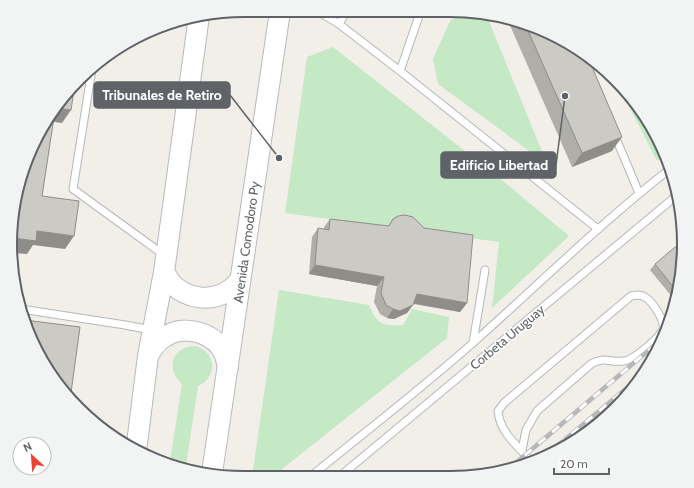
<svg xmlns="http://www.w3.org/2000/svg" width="694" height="488" viewBox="0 0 694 488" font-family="Cabin,sans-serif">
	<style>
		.green { fill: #c5e8c5 }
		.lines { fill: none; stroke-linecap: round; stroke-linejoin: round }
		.lane-casing { stroke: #b5b8bc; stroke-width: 9 }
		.secondary-casing { stroke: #b6babf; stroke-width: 22 }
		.lane { stroke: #fff; stroke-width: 7 }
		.secondary { stroke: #fff; stroke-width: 20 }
		.rail-casing { stroke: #b6b7b8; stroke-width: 4.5 }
		.rail { stroke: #fff; stroke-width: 3; stroke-dasharray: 9; stroke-linecap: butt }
		.wall { fill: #afaea9 }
		.shaded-wall { fill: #8f8d8a }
		.building { fill: #cccac5; stroke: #8f8d8a }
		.labels { text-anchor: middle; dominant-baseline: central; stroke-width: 3; stroke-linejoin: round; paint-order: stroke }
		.street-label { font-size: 13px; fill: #5f6368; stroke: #fff }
		.rim { fill: none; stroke: #5f6368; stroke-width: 2 }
		.leader { fill: none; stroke: #5f6368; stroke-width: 1.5 }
		.callout-dot { fill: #5f6368; stroke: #fff; stroke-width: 1.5 }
		.callout { fill: #5f6368; stroke: #5f6368; stroke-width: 1.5 }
		.callout-label { font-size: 14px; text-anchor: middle; font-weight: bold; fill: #fff }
	</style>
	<rect width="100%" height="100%" fill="#f1efe8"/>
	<g class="green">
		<polygon points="461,14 486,14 547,164 438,84 433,59 450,21"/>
		<polygon points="333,47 508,185 569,236 492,308 499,242 285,213 307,57"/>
		<polygon points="633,102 664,155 657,161 629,106"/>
		<path d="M279,290L369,305C378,325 381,326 403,325L412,309L449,317L447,338L272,477L253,470Z"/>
		<path d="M195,346C217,352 218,377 198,386L186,466L170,462L182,384C165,369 172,347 195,346Z"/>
	</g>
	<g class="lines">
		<g class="lane-casing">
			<g id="lane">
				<polyline points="317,11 339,24 346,12"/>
				<polyline points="339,24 400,71 598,229"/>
				<polyline points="585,65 585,64 600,68"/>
				<polyline points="92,69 73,189 164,255"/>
				<polyline points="400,71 420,13"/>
				<polyline points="615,136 639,193"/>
				<polyline points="21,309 125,325 151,330"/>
				<polyline points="473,343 485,270"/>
				<path d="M522,450L526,430L537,411L591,364C603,356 611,363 624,361C633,360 658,339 662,331C667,323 653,302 645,297C640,294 636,295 631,296L504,403L498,411C500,433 517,445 531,461"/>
				<path d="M310,477C365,432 421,389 474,342C539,284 602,222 671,168"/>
				<polyline points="339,477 675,197"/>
			</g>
		</g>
		<g class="secondary-casing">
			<g id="secondary">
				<path d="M164,272C167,276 169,281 173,285C188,299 211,302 228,291C232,289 236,284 240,281"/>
				<path d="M149,354C153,347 158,340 166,336C186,324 216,333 225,355C226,359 227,363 228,367"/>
				<polyline points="136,451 148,356 164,272 199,16"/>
				<polyline points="212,473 280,11"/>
			</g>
		</g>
		<use href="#lane" class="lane"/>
		<use href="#secondary" class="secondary"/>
		<g class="rail-casing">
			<g id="rail">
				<polyline points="544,457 634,382"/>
				<polyline points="511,467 662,339"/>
			</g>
		</g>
		<use href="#rail" class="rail"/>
	</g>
	<g class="wall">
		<polygon points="509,20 567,41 612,151 572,167 509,23"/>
		<polygon points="330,219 388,226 393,219 467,303 460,312 413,304 407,313 394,319 387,318 380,314 374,302 377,286 309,274 312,237 318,228 324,229 324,227"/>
		<polygon points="684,259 673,298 650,270 655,264"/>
	</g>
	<g class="shaded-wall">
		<polygon points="57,108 71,110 62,123 48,121"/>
		<polygon points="622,137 612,151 572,167 582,153"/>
		<polygon points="37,231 74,236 65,249 33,245 27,254 13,253 13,238"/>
		<polygon points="315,265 384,277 377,286 309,274"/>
		<polygon points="417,294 467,303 460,312 411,303"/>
		<polygon points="413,305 407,313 394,319 387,318 393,309"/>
	</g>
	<g class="building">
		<polygon points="526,26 567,41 589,60 622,137 582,153"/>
		<polygon points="75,84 71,110 57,108 68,90"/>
		<polygon points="55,111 42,196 79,201 74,236 37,231 36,241 13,238 12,214 28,154"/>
		<polygon points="405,215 413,217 424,228 473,235 467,303 417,294 413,305 400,311 393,309 386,305 381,293 384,277 315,265 318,228 329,230 330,219 389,226 393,219 398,216"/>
		<polygon points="681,242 684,259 675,289 655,264"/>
		<polygon points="25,320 80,327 70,400 68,398 34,348"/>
	</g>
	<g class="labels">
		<g class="street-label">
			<text transform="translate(246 242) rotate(-82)">Avenida Comodoro Py</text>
			<text transform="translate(507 337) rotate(-40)">Corbeta Uruguay</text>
		</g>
	</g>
	<path d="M0 0H694V488H0ZM244 17H450A227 227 0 0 1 677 244V244A227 227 0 0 1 450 471H244A227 227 0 0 1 17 244V244A227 227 0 0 1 244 17Z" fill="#f2f3f3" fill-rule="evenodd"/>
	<path class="rim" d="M244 17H450A227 227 0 0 1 677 244V244A227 227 0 0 1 450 471H244A227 227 0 0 1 17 244V244A227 227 0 0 1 244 17Z"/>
	<path class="leader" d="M279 158L230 95M565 96L556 165"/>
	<g class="callout-dot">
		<circle cx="279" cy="158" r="4"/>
		<circle cx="565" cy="96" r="4"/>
	</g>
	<g class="callout">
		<rect x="94" y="82" width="136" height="26" rx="4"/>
		<rect x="441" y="152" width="115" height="26" rx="4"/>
	</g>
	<g class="callout-label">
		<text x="162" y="100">Tribunales de Retiro</text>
		<text x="499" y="170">Edificio Libertad</text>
	</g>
	<g transform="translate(32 456) rotate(334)"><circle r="19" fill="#ffffff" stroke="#bfc1c3"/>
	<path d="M0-3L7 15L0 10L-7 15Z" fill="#ea4335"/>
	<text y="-6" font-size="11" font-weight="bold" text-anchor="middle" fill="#5f6368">N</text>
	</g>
	<path d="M554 468v6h55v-6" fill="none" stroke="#5f6368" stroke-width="2"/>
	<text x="560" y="468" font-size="12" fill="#5f6368" stroke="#ffffff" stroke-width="3" paint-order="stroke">20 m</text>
</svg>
